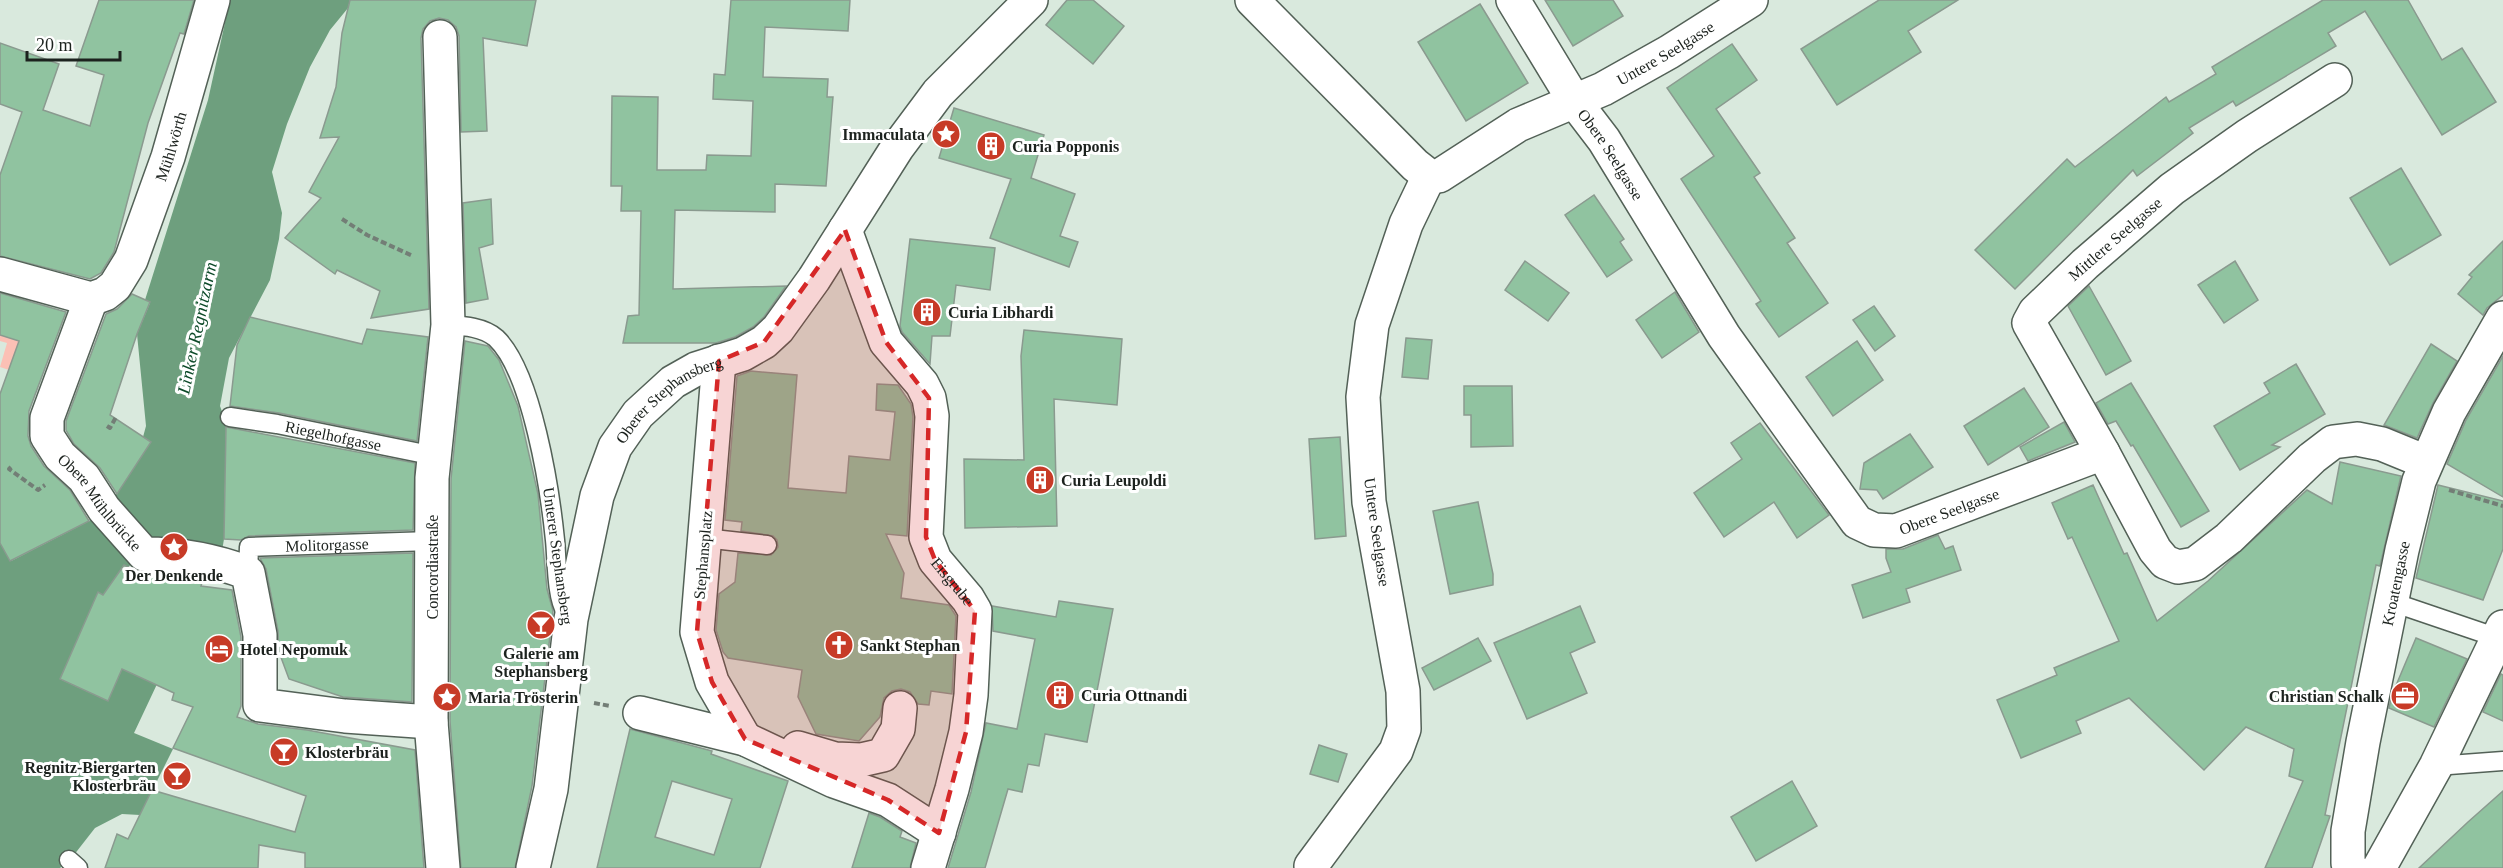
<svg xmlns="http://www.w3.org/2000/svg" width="2503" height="868" viewBox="0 0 2503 868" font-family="'Times New Roman',serif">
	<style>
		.green { fill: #fbc0b5 }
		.water { fill: #6e9f7e }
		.building { fill: #90c3a0; stroke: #8a9a8f; stroke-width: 1.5; fill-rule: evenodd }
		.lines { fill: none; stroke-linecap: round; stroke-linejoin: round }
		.lane-casing { stroke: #536157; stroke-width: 21 }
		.street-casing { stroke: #536157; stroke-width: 36 }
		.secondary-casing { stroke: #536157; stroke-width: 36 }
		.path { stroke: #737e76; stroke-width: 4; stroke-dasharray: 6 3; stroke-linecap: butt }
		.lane { stroke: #fff; stroke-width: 18 }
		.street { stroke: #fff; stroke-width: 33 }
		.secondary { stroke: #fff; stroke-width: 33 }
		.marked { fill: #d62828; fill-opacity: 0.2; stroke: #d62828; stroke-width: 4.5; stroke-dasharray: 12 8; stroke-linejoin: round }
		.labels { text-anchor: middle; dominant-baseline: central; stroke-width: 6; stroke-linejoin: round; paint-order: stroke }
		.street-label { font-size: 16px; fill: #1c221e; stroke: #fff }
		.poi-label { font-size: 16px; font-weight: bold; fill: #1c221e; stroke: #fff; text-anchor: start }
		.water-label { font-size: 18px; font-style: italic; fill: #0d4a29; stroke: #fff }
	</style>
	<rect width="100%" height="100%" fill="#d9e9dd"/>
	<polygon class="green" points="0,335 19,341 9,370 0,367 7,343 0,341"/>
	<polygon class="water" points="230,0 350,0 348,8 330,30 310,67 287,124 272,172 282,213 279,239 270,280 229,358 220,406 226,423 224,539 220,563 152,548 128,567 124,566 103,595 99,593 60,679 108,701 122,669 158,682 134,733 173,749 140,815 122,814 95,828 70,860 60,868 0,868 0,543 11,561 97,517 115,496 151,442 143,437 146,426 137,334 150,303 145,300 208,100"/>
	<g class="building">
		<polygon points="99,0 194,0 184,34 180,33 148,123 114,252 101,273 90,279 0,256 0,175 22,112 0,104 0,43 59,64 43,110 90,126 104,75 76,66"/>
		<polygon points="350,0 536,0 527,46 483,38 487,131 461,132 459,36 456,27 448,20 439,18 430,21 423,29 421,38 429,309 371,318 380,291 337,270 335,274 285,238 321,198 309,192 339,137 320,138 336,87 342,33"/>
		<polygon points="731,0 850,0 848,31 765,27 763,77 828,79 827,97 833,97 826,186 775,184 775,212 675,210 673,289 786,286 764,317 753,327 735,337 716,343 623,343 628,316 639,315 641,211 621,211 622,186 611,186 612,96 658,97 657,170 706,170 707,155 751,156 753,101 713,99 714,74 725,75"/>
		<polygon points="1067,0 1093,0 1124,26 1093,64 1046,25"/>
		<polygon points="1545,0 1613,0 1623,16 1573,46"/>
		<polygon points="1879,0 1958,0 1908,31 1921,52 1837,105 1801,49"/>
		<polygon points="2323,0 2408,0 2442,60 2462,48 2496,102 2442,135 2365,11 2328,33 2336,46 2236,106 2233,101 2189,128 2193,133 2137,176 2133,170 2015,289 1975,250 2067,159 2075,167 2166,97 2169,102 2216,74 2212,67"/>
		<polygon points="1480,4 1528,83 1466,121 1418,42"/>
		<polygon points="1732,44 1757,80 1716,109 1760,173 1754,177 1795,238 1787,243 1828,303 1779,337 1756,304 1761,301 1681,179 1714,156 1667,88"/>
		<polygon points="954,108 1044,135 1031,178 1075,194 1060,236 1078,242 1069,267 990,238 1011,179 939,158"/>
		<polygon points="2401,168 2441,235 2390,265 2350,198"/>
		<polygon points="1594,195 1624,239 1620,242 1632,260 1607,277 1565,215"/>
		<polygon points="491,199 493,244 479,248 488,299 466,303 463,203"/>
		<polygon points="910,239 995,248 990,290 956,285 950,336 932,336 930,364 902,332 900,326"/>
		<polygon points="2503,241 2503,295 2487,308 2483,315 2458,294 2472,277 2469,275"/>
		<polygon points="1525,261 1569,293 1548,321 1505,290"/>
		<polygon points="2235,261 2258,300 2224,323 2198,285"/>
		<polygon points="2089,286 2131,361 2106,375 2068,306"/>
		<polygon points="1675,292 1699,332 1662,358 1636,320"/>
		<polygon points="0,293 66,312 29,411 28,436 31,446 44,466 70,490 89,521 10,561 0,543 0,394 19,341 0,335"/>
		<polygon points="132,294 150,302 137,334 110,415 151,442 117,494 100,468 74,444 66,430 66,421 106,314 117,309"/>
		<polygon points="1874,306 1895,336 1875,351 1853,320"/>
		<polygon points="250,317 362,344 367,329 428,337 417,441 279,413 230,406 237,345"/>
		<polygon points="1024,330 1122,339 1117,405 1054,399 1057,526 965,528 964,459 1024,460 1021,356"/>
		<polygon points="1406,338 1432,340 1428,379 1402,377"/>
		<polygon points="465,341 488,346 499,360 518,406 538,494 547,589 553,611 532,786 515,868 461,868 450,721 451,479"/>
		<polygon points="1857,341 1883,380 1833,416 1806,377"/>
		<polygon points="2431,344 2457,361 2433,403 2417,438 2384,425"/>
		<polygon points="2503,356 2503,497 2447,464 2466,420"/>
		<polygon points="2296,364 2325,414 2272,445 2280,447 2240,470 2214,426 2270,393 2264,383"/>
		<polygon points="751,371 797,375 788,488 846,493 849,456 890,460 895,412 876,410 877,384 898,385 911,404 913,417 907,536 886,534 904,573 901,598 949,605 956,616 952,694 931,691 929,705 918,704 910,692 901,689 892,691 884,698 880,717 859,741 816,734 798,697 802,670 728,658 723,652 716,630 719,594 735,582 738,553 771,555 778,547 777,540 773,536 741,531 742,522 725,520 737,376"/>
		<polygon points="2131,383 2209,511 2181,527 2133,445 2131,446 2116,421 2108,424 2096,403"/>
		<polygon points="1464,386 1512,386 1513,446 1471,447 1471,415 1464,415"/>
		<polygon points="2024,388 2049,427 1988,465 1964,426"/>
		<polygon points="2064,422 2075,442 2028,461 2020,447"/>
		<polygon points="1760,423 1829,515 1797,538 1774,502 1724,537 1694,493 1742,459 1731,443"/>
		<polygon points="226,427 415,463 413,530 249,536 241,540 224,539"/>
		<polygon points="1910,434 1933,467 1883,499 1877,490 1860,489 1864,463"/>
		<polygon points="1340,437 1346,536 1315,539 1309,439"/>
		<polygon points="2340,462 2401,476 2380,566 2376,565 2325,815 2330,816 2312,868 2265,868 2303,781 2289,776 2294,749 2246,727 2204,770 2129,698 2076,721 2081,733 2021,758 1997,700 2057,675 2054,668 2119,641 2072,537 2068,539 2052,503 2093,485 2124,554 2127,553 2157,621 2208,581 2307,490 2332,504"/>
		<polygon points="2438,485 2503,501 2503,549 2483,600 2416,578"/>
		<polygon points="1478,502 1493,574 1493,585 1450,594 1433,511"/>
		<polygon points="1938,535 1945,549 1953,546 1961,570 1906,589 1910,602 1863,618 1852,585 1891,572 1886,558 1886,549 1903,549"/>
		<polygon points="413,553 412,702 343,697 289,679 279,652 278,631 266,569 260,558"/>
		<polygon points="124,565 146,576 146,573 182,575 203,579 201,586 232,590 241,637 241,706 237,717 258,724 307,730 415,750 424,868 305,868 305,853 259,845 258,868 105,868 117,834 128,839 152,790 295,832 306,796 173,748 193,707 172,700 174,693 122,669 108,701 60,679 98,592 103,595"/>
		<polygon points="1059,601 1113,609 1087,742 1045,734 1039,766 1028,764 1022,792 1008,789 985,868 948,868 971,792 986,723 1017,729 1035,639 993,631 992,606 1056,617"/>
		<polygon points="1580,606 1595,642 1570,653 1587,693 1527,719 1494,643"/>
		<polygon points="1478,638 1491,661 1434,690 1422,668"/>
		<polygon points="2416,638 2467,659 2434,727 2389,708 2392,695"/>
		<polygon points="2501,674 2503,675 2503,721 2483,712"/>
		<path d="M630,729L712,751L711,754L788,781L760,868H597ZM672,781L732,799L714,855L655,837Z"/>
		<polygon points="1319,745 1347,754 1338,782 1310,774"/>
		<polygon points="1792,781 1817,826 1756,861 1731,817"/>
		<polygon points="2503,791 2503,868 2419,868 2468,822"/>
		<polygon points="869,813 880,817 902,831 900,837 916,843 910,868 852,868"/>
	</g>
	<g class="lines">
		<g class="lane-casing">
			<g id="lane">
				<path d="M448,325C464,326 483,327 496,338C532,372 550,490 555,540C557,558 556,597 566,612"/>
				<path id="s1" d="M230,417L277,424L435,456"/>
				<polyline points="704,538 767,545"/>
				<path id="s2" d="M248,573L249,547L431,541"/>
				<polyline points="2392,602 2498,638"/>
				<polyline points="2436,766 2503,761"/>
				<polyline points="69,860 78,868"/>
			</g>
		</g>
		<g class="street-casing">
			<g id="street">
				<path id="s3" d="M1252,0L1415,165L1429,176H1439L1518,125L1603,89L1669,52L1751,0"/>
				<path id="s4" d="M1513,0L1575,102L1604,140L1724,336L1857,522L1874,530L1896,531L2103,453"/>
				<polyline points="440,37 448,325 432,478 431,722 443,868"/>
				<polyline points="2335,80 2247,136 2172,189 2085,264 2035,312 2029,323 2103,453 2155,550 2165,562 2178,567 2195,564 2229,538 2312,458 2333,442 2357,439 2382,444 2426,462"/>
				<path id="s5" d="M845,230L886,342L922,384L929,398L932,416L926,537L935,560L968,599L975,611L971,695L966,732L952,789L928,868"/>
				<path id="s6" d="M0,274L91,299L105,294L115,286L131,260L168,157L213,0"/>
				<path id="s7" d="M91,299L47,418V436L60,456L84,478L104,509L144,554C181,554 214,560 248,573L260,635V705L345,716L431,722"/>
				<polyline points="719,361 697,632 712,682 745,739"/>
				<polyline points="640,713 745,739 834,781 888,800 939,833"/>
				<polyline points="798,748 835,759 861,760 883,755 898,729 900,708"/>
				<polyline points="1311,866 1396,751 1404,729 1403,691 1369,502 1363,397 1372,325 1406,224 1429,176"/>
				<path id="s8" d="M533,868L551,789L571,619L597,496L615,447L638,414L673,382L696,369L743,354L764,342L778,329L814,279L897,148L938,93L1031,0"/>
				<path id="s9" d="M2351,868L2348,863V831L2363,742L2402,550L2419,481L2449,412L2503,318"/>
			</g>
		</g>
		<g class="secondary-casing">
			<polyline id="secondary" points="2379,868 2436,766 2503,627"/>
		</g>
		<g class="path">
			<polyline points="342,219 367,235 413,256"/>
			<polyline points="107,426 110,428 116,417"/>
			<polyline points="11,467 9,469 38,490 45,485"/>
			<polyline points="2449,490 2503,506"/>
			<polyline points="594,703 610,706"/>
		</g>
		<use href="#lane" class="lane"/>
		<use href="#street" class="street"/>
		<use href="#secondary" class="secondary"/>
	</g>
	<path class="marked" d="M845,230L886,342L929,398L926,537L935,560L975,611L966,732L939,833L888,800L745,739L712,682L697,632L719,361L764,342Z"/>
	<defs>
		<g id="sight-disc" transform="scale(1.5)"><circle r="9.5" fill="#c73b27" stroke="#fff"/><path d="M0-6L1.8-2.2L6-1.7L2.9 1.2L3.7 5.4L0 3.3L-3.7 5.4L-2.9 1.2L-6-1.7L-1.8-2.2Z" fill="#fff"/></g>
		<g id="building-disc" transform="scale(1.5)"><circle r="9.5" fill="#c73b27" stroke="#fff"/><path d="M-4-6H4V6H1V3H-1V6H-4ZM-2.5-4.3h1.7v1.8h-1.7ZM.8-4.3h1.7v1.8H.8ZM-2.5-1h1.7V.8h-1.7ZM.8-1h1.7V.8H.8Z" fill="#fff"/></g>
		<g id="bar-disc" transform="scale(1.5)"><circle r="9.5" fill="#c73b27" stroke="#fff"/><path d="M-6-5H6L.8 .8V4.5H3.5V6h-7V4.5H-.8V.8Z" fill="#fff"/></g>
		<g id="church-disc" transform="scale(1.5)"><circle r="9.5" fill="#c73b27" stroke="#fff"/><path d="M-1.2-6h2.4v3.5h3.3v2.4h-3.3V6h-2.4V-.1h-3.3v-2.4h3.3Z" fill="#fff"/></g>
		<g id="hotel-disc" transform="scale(1.5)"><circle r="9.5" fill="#c73b27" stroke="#fff"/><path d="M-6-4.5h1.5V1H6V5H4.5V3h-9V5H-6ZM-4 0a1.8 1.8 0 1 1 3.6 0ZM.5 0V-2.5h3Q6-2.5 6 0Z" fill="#fff"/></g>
		<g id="office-disc" transform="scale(1.5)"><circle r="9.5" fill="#c73b27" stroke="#fff"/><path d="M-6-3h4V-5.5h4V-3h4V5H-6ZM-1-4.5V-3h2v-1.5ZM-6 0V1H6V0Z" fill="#fff"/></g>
	</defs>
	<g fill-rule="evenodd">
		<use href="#sight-disc" x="946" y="134"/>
		<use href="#building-disc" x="991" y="146"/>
		<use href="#building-disc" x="927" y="312"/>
		<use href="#building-disc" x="1040" y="480"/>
		<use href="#sight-disc" x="174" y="547"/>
		<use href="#bar-disc" x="541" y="625"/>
		<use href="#church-disc" x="839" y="645"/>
		<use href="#hotel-disc" x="219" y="649"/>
		<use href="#building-disc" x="1060" y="695"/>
		<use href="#office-disc" x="2405" y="696"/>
		<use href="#sight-disc" x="447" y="697"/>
		<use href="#bar-disc" x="284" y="752"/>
		<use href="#bar-disc" x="177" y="776"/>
	</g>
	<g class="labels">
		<g class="street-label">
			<text stroke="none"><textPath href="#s3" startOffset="518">Untere Seelgasse</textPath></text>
			<text stroke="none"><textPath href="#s6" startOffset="273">Mühlwörth</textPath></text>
			<text stroke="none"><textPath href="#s4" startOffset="183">Obere Seelgasse</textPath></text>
			<text transform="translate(2115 239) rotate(-41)">Mittlere Seelgasse</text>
			<text stroke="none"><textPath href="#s8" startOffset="504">Oberer Stephansberg</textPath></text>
			<text stroke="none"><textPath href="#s1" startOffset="105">Riegelhofgasse</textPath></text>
			<text stroke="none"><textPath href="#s7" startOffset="230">Obere Mühlbrücke</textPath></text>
			<text stroke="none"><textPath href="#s4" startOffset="723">Obere Seelgasse</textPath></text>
			<text transform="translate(1377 532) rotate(82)">Untere Seelgasse</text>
			<text stroke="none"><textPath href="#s2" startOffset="104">Molitorgasse</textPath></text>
			<text transform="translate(703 555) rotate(-85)">Stephansplatz</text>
			<text transform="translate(558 556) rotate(82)">Unterer Stephansberg</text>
			<text transform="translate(432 567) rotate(-90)">Concordiastraße</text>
			<text stroke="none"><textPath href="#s5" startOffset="382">Eisgrube</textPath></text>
			<text stroke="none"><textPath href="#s9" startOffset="290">Kroatengasse</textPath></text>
		</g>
		<g class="poi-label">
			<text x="925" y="134" text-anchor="end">Immaculata</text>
			<text x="1012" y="146">Curia Popponis</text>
			<text x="948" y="312">Curia Libhardi</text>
			<text x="1061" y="480">Curia Leupoldi</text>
			<text x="174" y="575" text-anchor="middle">Der Denkende</text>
			<text x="860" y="645">Sankt Stephan</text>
			<text x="240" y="649">Hotel Nepomuk</text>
			<text x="541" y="653" text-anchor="middle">Galerie am<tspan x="541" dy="18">Stephansberg</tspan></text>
			<text x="1081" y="695">Curia Ottnandi</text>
			<text x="2384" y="696" text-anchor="end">Christian Schalk</text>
			<text x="468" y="697">Maria Trösterin</text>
			<text x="305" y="752">Klosterbräu</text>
			<text x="156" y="767" text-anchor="end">Regnitz-Biergarten<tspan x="156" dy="18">Klosterbräu</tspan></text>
		</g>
		<g class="water-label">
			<text transform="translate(197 328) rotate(-78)">Linker Regnitzarm</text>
		</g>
	</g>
	<path d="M27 51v9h93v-9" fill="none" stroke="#1c221e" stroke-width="3"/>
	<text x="36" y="51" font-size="18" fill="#1c221e" stroke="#ffffff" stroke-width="4.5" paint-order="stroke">20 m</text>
</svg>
